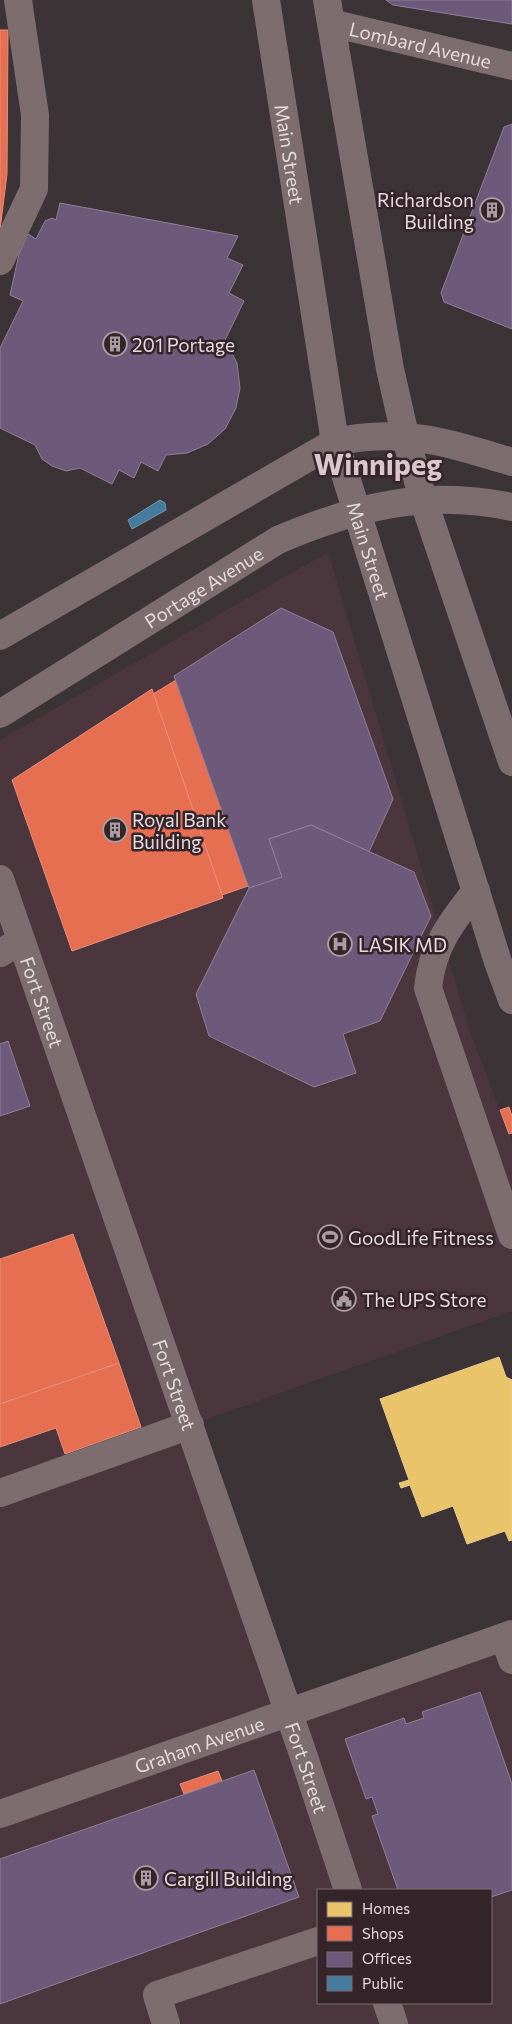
<svg xmlns="http://www.w3.org/2000/svg" width="512" height="2024" viewBox="0 0 512 2024" font-family="Commissioner,sans-serif">
	<style>
		.built { fill: #4b363d; fill-rule: evenodd }
		.homes { fill: #e9c46a; stroke: #e8ca8c }
		.shops { fill: #e76f51; stroke: #e68f7b }
		.offices { fill: #6d597a; stroke: #917f97 }
		.public { fill: #457b9d; stroke: #7597b0 }
		.lines { fill: none; stroke-linecap: round; stroke-linejoin: round }
		.minor { stroke: #7d6d6e; stroke-width: 28 }
		.major { stroke: #7d6d6f; stroke-width: 28 }
		.labels { text-anchor: middle; dominant-baseline: central; stroke-width: 5; stroke-linejoin: round; paint-order: stroke }
		.street-label { font-size: 19px; fill: #e4d9dc; stroke: #35252b }
		.poi-label { font-size: 19px; fill: #e4d9dc; stroke: #35252b; text-anchor: start }
		.town-label { font-size: 29px; font-weight: bold; fill: #dbc6cd; stroke: #35252b }
	</style>
	<rect width="100%" height="100%" fill="#3c3336"/>
	<path class="built" d="M328,552L470,1032L512,1142V1311L190,1425L289,1713L512,1634V2024H0V740ZM318,1890H491V2003H318Z"/>
	<polygon class="homes" points="499,1357 506,1377 512,1380 512,1540 509,1541 505,1531 467,1544 453,1506 422,1517 410,1485 401,1488 399,1483 409,1480 380,1399"/>
	<g class="shops">
		<polygon points="0,30 8,30 7,174 0,230"/>
		<polygon points="176,680 248,886 222,895 153,694"/>
		<polygon points="152,689 223,898 72,951 12,780"/>
		<polygon points="509,1107 512,1116 512,1133 509,1134 500,1110"/>
		<polygon points="73,1234 119,1363 0,1404 0,1259"/>
		<polygon points="119,1363 141,1427 65,1454 56,1428 0,1447 0,1404"/>
		<polygon points="218,1771 222,1781 184,1794 180,1784"/>
	</g>
	<g class="offices">
		<polygon points="386,0 512,0 512,24 393,5"/>
		<polygon points="512,124 512,329 444,302 441,293 504,127"/>
		<polygon points="60,203 238,236 227,258 243,265 229,293 244,301 225,340 237,363 240,388 236,408 225,429 208,444 187,453 166,455 158,471 141,462 134,478 119,470 112,484 80,468 66,471 52,466 42,459 35,445 0,428 0,348 23,301 10,295 19,254 28,234 36,239 45,221 52,218 56,220"/>
		<polygon points="281,608 333,632 393,799 369,852 311,825 269,839 282,877 249,888 174,676"/>
		<polygon points="311,825 414,872 431,916 380,1021 343,1034 356,1073 314,1087 209,1036 196,994 249,888 282,877 269,839"/>
		<polygon points="8,1041 30,1106 0,1116 0,1044"/>
		<polygon points="480,1692 512,1784 512,1890 491,1897 491,1890 398,1890 372,1816 378,1814 372,1797 366,1799 345,1739 404,1718 406,1724 424,1718 422,1712"/>
		<polygon points="254,1770 299,1897 0,2004 0,1859"/>
	</g>
	<polygon class="public" points="160,500 165,503 166,510 132,529 128,520"/>
	<g class="lines">
		<g class="minor">
			<path id="s1" d="M331,23L512,66"/>
			<polyline points="0,261 34,189 35,115 18,0"/>
			<path id="s2" d="M0,879L303,1754L348,1890"/>
			<path d="M476,891C451,922 432,947 428,988L512,1235"/>
			<polyline points="0,953 21,941"/>
			<polyline points="0,1493 190,1425"/>
			<polyline points="504,1637 512,1660"/>
			<path id="s3" d="M0,1814L512,1634"/>
			<polyline points="387,2003 394,2024"/>
			<polyline points="166,2024 157,1995 318,1941"/>
		</g>
		<g class="major">
			<path id="s4" d="M266,0L335,442L498,962L512,1000"/>
			<polyline points="327,0 390,369 405,435 423,499 512,762"/>
			<path d="M0,636L335,442C401,427 449,443 512,462"/>
			<path id="s5" d="M0,714L278,540C358,506 426,489 512,507"/>
		</g>
	</g>
	<defs>
		<g id="building-ring" transform="scale(1.25)"><circle r="9.5" fill="#35252b" stroke="#a99fa2" stroke-width="1.5"/><path d="M-4-6H4V6H1V3H-1V6H-4ZM-2.5-4.3h1.7v1.8h-1.7ZM.8-4.3h1.7v1.8H.8ZM-2.5-1h1.7V.8h-1.7ZM.8-1h1.7V.8H.8Z" fill="#a99fa2"/></g>
		<g id="hospital-ring" transform="scale(1.25)"><circle r="9.5" fill="#35252b" stroke="#a99fa2" stroke-width="1.5"/><path d="M-5-5h3v3.5h4V-5h3V5h-3V1.5h-4V5h-3Z" fill="#a99fa2"/></g>
		<g id="stadium-ring" transform="scale(1.25)"><circle r="9.5" fill="#35252b" stroke="#a99fa2" stroke-width="1.5"/><path d="M0-5a6.5 5 0 1 0 0 10a6.5 5 0 1 0 0-10ZM-3.5-1.8h7v3.6h-7Z" fill="#a99fa2"/></g>
		<g id="civic-ring" transform="scale(1.25)"><circle r="9.5" fill="#35252b" stroke="#a99fa2" stroke-width="1.5"/><path d="M-.6-6.5H3V-4.5H.6V-3L4-1V1h2V6H-6V1h2V-1L-.6-3ZM-1.2 2.5V6h2.4V2.5Z" fill="#a99fa2"/></g>
	</defs>
	<g fill-rule="evenodd">
		<use href="#building-ring" x="492" y="210"/>
		<use href="#building-ring" x="115" y="344"/>
		<use href="#building-ring" x="115" y="830"/>
		<use href="#hospital-ring" x="340" y="944"/>
		<use href="#stadium-ring" x="330" y="1237"/>
		<use href="#civic-ring" x="344" y="1299"/>
		<use href="#building-ring" x="146" y="1878"/>
	</g>
	<g class="labels">
		<g class="street-label">
			<text stroke="none"><textPath href="#s1" startOffset="92">Lombard Avenue</textPath></text>
			<text stroke="none"><textPath href="#s4" startOffset="156">Main Street</textPath></text>
			<text stroke="none"><textPath href="#s4" startOffset="561">Main Street</textPath></text>
			<text stroke="none"><textPath href="#s5" startOffset="240">Portage Avenue</textPath></text>
			<text stroke="none"><textPath href="#s2" startOffset="130">Fort Street</textPath></text>
			<text stroke="none"><textPath href="#s2" startOffset="535">Fort Street</textPath></text>
			<text stroke="none"><textPath href="#s3" startOffset="211">Graham Avenue</textPath></text>
			<text stroke="none"><textPath href="#s2" startOffset="940">Fort Street</textPath></text>
		</g>
		<g class="poi-label">
			<text x="474" y="199" text-anchor="end">Richardson<tspan x="474" dy="22">Building</tspan></text>
			<text x="132" y="344">201 Portage</text>
			<text x="132" y="819">Royal Bank<tspan x="132" dy="22">Building</tspan></text>
			<text x="358" y="944">LASIK MD</text>
			<text x="348" y="1237">GoodLife Fitness</text>
			<text x="362" y="1299">The UPS Store</text>
			<text x="164" y="1878">Cargill Building</text>
		</g>
		<g class="town-label">
			<text x="378" y="463">Winnipeg</text>
		</g>
	</g>
	<rect x="317" y="1889" width="175" height="115" fill="#35252b" stroke="#7b6d72"/>
	<rect x="327" y="1902" width="25" height="15" fill="#e9c46a" stroke="#7b6d72"/>
	<text x="362" y="1914" font-size="15" fill="#e4d9dc">Homes</text>
	<rect x="327" y="1926" width="25" height="15" fill="#e76f51" stroke="#7b6d72"/>
	<text x="362" y="1939" font-size="15" fill="#e4d9dc">Shops</text>
	<rect x="327" y="1952" width="25" height="15" fill="#6d597a" stroke="#7b6d72"/>
	<text x="362" y="1964" font-size="15" fill="#e4d9dc">Offices</text>
	<rect x="327" y="1976" width="25" height="15" fill="#457b9d" stroke="#7b6d72"/>
	<text x="362" y="1989" font-size="15" fill="#e4d9dc">Public</text>
</svg>
